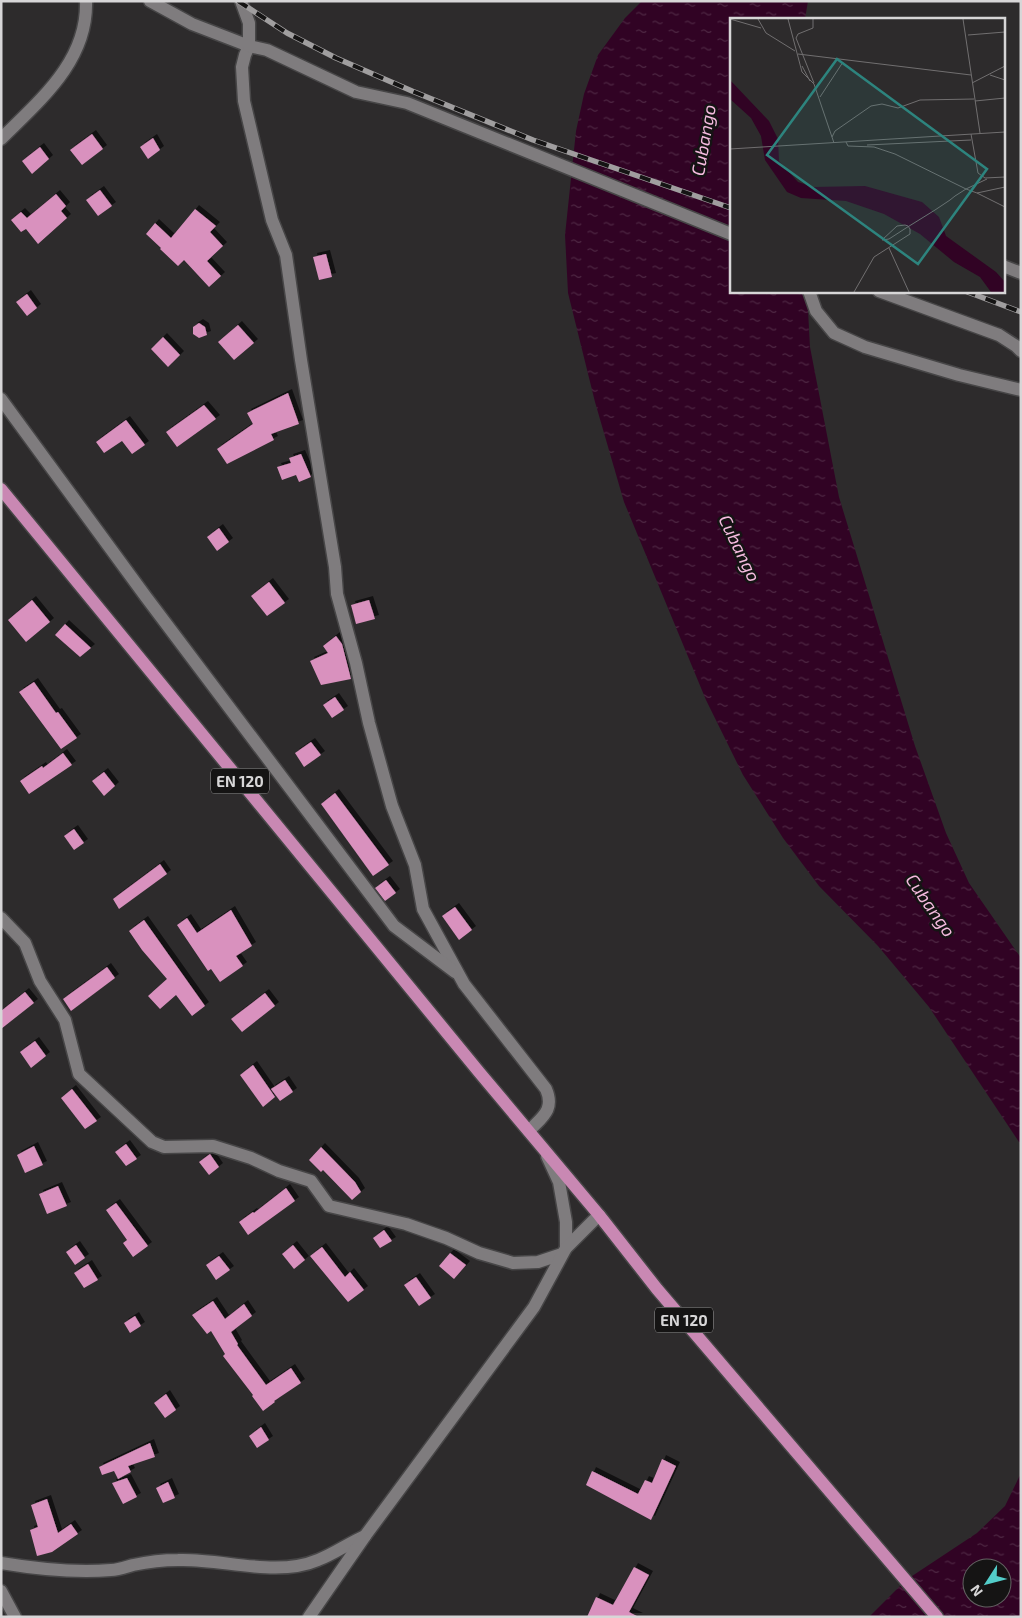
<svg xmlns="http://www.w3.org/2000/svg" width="1022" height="1618" viewBox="0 0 1022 1618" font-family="'Exo 2',sans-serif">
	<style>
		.water { fill: url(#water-ripples); fill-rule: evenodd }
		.building { fill: #d991be; filter: url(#shadow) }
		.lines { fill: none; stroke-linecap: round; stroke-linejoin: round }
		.minor-casing { stroke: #474647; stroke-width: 15 }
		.major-casing { stroke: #474647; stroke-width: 15 }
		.minor { stroke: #7f7c7e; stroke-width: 12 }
		.major { stroke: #c988b3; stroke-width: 12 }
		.rail-casing { stroke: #a09e9f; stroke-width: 5.5 }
		.rail { stroke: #151414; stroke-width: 4; stroke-dasharray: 11; stroke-linecap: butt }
		.labels { text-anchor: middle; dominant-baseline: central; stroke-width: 5; stroke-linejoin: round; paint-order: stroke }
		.shield { fill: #151414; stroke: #9d9c9c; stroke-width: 1 }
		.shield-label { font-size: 15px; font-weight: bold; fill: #d7d6d7 }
		.water-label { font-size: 18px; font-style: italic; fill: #f4bade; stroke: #151414 }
		.inset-road { fill: none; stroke: #716f70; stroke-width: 1 }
		.view { fill: #2d847e; fill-opacity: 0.15; stroke: #2d847e; stroke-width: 2.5 }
		.inset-edge { fill: none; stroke: #d7d6d7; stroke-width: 2.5 }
	</style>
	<defs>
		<pattern id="water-ripples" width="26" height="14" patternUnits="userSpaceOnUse" patternTransform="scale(1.25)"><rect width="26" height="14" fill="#310324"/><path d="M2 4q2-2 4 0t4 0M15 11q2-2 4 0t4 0" fill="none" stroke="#4e2743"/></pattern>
		<filter id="shadow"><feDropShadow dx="4" dy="-4" stdDeviation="0" flood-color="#0009"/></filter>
	</defs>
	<rect width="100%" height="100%" fill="#2d2b2c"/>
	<g class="water">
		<polygon points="642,1 808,1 805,19 731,19 731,291 807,291 810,347 839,497 915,746 946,833 969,883 1021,958 1021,1145 929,1007 878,946 819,886 783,838 743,775 706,700 624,502 595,402 568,293 565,235 576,131 584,94 598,55 625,18"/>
		<path d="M1021,1473V1617H869L906,1580L977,1533L1005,1506ZM972,1568H1002V1598H972Z"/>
	</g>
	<g class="building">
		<polygon points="92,134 103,149 82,165 70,150"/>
		<polygon points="153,138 160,150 148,159 140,147"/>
		<polygon points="40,147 49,159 32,174 22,161"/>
		<polygon points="100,190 112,206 98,216 86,200"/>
		<polygon points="56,194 66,206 61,211 67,218 38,244 26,229 21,232 11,220 21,212 27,218"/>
		<polygon points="195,209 216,226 210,232 223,246 207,261 221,276 209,287 184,260 178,266 160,249 161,248 146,234 155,223 171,238"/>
		<polygon points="326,254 332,277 319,280 313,257"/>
		<polygon points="27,294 37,308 27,316 16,302"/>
		<polygon points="199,323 205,327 207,335 199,338 193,334 193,327"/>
		<polygon points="238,325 254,343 234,360 218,342"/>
		<polygon points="163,337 180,355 168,367 151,349"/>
		<polygon points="288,393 299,424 271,434 274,440 227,464 217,449 253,424 247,413"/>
		<polygon points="204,405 216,419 177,447 166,432"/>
		<polygon points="126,420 145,445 132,454 122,441 104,453 96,442"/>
		<polygon points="301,454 311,477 299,482 296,475 282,480 277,467 291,463 289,458"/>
		<polygon points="219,528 229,542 217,551 207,537"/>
		<polygon points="269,582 285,603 267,616 251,596"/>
		<polygon points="32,600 50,622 26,642 8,620"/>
		<polygon points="369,600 375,619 356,624 351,605"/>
		<polygon points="65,624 91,648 80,657 55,635"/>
		<polygon points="336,636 342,644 351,679 321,685 310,661 328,653 323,646"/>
		<polygon points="34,682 56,713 58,712 77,738 61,749 19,692"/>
		<polygon points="335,697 344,710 332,718 323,705"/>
		<polygon points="311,742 321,755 304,767 295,753"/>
		<polygon points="63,753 72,765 29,794 20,781 42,766 43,768"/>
		<polygon points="104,772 115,786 104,796 92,781"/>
		<polygon points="335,793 389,865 373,876 321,804"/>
		<polygon points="74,829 84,843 74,850 64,836"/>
		<polygon points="160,864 167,874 119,909 113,899"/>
		<polygon points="386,880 396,893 385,901 375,888"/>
		<polygon points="455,907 472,930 459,940 442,916"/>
		<polygon points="231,910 252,946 236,956 243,966 220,982 211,969 208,971 177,925 187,918 197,933"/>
		<polygon points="144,920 205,1006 192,1016 176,995 160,1009 148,996 167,979 142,950 129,931"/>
		<polygon points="107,967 115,978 71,1011 63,999"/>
		<polygon points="25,992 34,1003 1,1029 1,1011"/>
		<polygon points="265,993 275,1006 242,1032 231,1019"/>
		<polygon points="35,1041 46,1056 31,1068 20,1052"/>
		<polygon points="253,1065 275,1097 263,1107 240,1075"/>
		<polygon points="285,1080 293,1092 280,1101 271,1089"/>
		<polygon points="72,1089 97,1121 85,1129 61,1098"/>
		<polygon points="126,1144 137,1159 126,1166 115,1152"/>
		<polygon points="34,1146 43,1165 25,1173 17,1155"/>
		<polygon points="321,1147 355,1182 361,1192 352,1200 323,1170 321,1172 309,1160"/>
		<polygon points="210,1154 219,1167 209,1175 199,1162"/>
		<polygon points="58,1186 67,1206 47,1214 39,1194"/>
		<polygon points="286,1188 295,1201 248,1235 239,1222 253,1212 254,1213"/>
		<polygon points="116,1203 148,1246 133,1257 123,1243 127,1240 106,1210"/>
		<polygon points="384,1230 392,1241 380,1248 373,1238"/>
		<polygon points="76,1245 85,1258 75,1265 66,1252"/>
		<polygon points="293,1245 305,1260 294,1269 282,1254"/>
		<polygon points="322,1247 345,1277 350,1272 364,1290 348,1302 310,1256"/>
		<polygon points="450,1253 466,1265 454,1279 439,1266"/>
		<polygon points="219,1256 230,1270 216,1280 206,1265"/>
		<polygon points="88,1264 98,1280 84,1288 74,1273"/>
		<polygon points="416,1277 431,1298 419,1306 404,1285"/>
		<polygon points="213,1301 225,1319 244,1304 252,1316 231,1332 238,1344 237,1345 266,1385 291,1368 301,1383 274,1401 275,1402 263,1411 252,1396 253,1395 223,1356 225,1354 211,1331 207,1334 192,1315"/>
		<polygon points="135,1316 141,1326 130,1333 124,1323"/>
		<polygon points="166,1394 176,1410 165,1418 154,1403"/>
		<polygon points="261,1427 269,1440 257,1448 249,1436"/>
		<polygon points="150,1443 155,1457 128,1466 131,1472 118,1479 114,1471 102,1475 99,1467"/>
		<polygon points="662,1459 676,1466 651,1520 586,1485 592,1471 638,1494 645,1480 652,1483"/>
		<polygon points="127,1478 137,1497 123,1504 112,1483"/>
		<polygon points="168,1482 175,1498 163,1503 156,1488"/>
		<polygon points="47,1499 58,1533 71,1524 78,1534 52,1552 37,1556 30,1530 38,1527 31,1505"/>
		<polygon points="634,1567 649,1575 629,1612 639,1617 587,1617 596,1597 613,1605"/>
	</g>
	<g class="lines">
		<g class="minor-casing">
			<g id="minor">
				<path d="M150,1L192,24L249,46L245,55L242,67L244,101L272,220L286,255L301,360L335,567L337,594L356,663L369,723L392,806L415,865L423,909L464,984L546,1089C555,1110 542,1117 529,1131"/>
				<polyline points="241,1 249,23 249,46 267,50 356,92 407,103 731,234"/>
				<path d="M1,139C40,100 88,61 86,1"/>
				<polyline points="1003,266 1021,273"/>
				<polyline points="809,291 816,311 834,333 865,347 959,375 1021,390"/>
				<polyline points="879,291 999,335 1016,346 1021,351"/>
				<polyline points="1,399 146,597 394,926 455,972"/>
				<polyline points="1,918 25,943 40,981 65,1020 79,1074 152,1142 164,1147 213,1146 251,1158 279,1171 311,1181 329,1206 406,1224 446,1238 479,1253 513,1263 538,1262 562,1254"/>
				<polyline points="547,1156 559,1182 566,1222 566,1248"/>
				<path d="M1,1563C37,1569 75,1573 111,1570C118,1570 126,1567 133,1565C147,1562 164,1560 178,1560C221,1558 276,1578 318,1560C334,1554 349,1543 365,1536"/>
				<polyline points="1,1591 15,1617"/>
				<polyline points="309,1617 365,1536 534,1307 566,1248 599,1215"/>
			</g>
		</g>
		<g class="major-casing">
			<polyline id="major" points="1,489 479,1072 599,1215 657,1289 937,1617"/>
		</g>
		<use href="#minor" class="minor"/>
		<use href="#major" class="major"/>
		<g class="rail-casing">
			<g id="rail">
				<polyline points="238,1 287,33 336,58 412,91 533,140 731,208"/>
				<polyline points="965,291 1021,312"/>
			</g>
		</g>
		<use href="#rail" class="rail"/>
	</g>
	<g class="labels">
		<g class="shield">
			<rect x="211" y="768.5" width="58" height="25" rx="4"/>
			<rect x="655" y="1307.5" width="58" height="25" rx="4"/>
		</g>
		<g class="shield-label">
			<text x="240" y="781">EN 120</text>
			<text x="684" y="1320">EN 120</text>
		</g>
		<g class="water-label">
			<text transform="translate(703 140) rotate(-80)">Cubango</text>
			<text transform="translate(740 548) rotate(64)">Cubango</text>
			<text transform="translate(931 905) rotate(55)">Cubango</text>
		</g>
	</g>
	<g transform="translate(730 18)">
		<rect width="275" height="275" fill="#2d2b2c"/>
		<path d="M0,62L39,103L48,121L49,143L68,164L83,169L135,168L192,184L209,199L216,218L266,254L275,264V274H261L250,259L224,244L190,216L154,196L116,183L71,180L57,174L35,142L31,118L21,100L0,81Z" fill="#310324"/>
		<path class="inset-road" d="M0,1L31,10M28,1L36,15L65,33M58,1L72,54L84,66L104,125M83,1V10L68,16L66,20L84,65M233,1L250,115M238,17L275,14M68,36L241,57M72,48L80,63M260,57L275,62M242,65L275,48M90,79L113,44M245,83L275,80M241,116L248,155L255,160L275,159M102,119L105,113L141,88L152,86L168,90L190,82L244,81M116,124L118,128L144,129L165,136L236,171L257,161M137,127L241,122M0,131L275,114M247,175L275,189M159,230L179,274M124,274L144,239L180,216V211L178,208L175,207L167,208L152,222L159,221L176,210L205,192L220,182L225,178L236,171L247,175L275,169"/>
		<path class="view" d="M107,41L257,151L188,246L37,137Z"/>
		<rect width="275" height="275" class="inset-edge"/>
	</g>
	<rect width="1022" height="1618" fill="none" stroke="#d7d6d7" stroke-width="5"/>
	<g transform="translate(987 1583) rotate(234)"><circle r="24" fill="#151414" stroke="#636262"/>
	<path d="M0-4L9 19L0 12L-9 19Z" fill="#53cdc9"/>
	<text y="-8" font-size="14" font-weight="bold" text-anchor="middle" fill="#d7d6d7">N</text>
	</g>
</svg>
